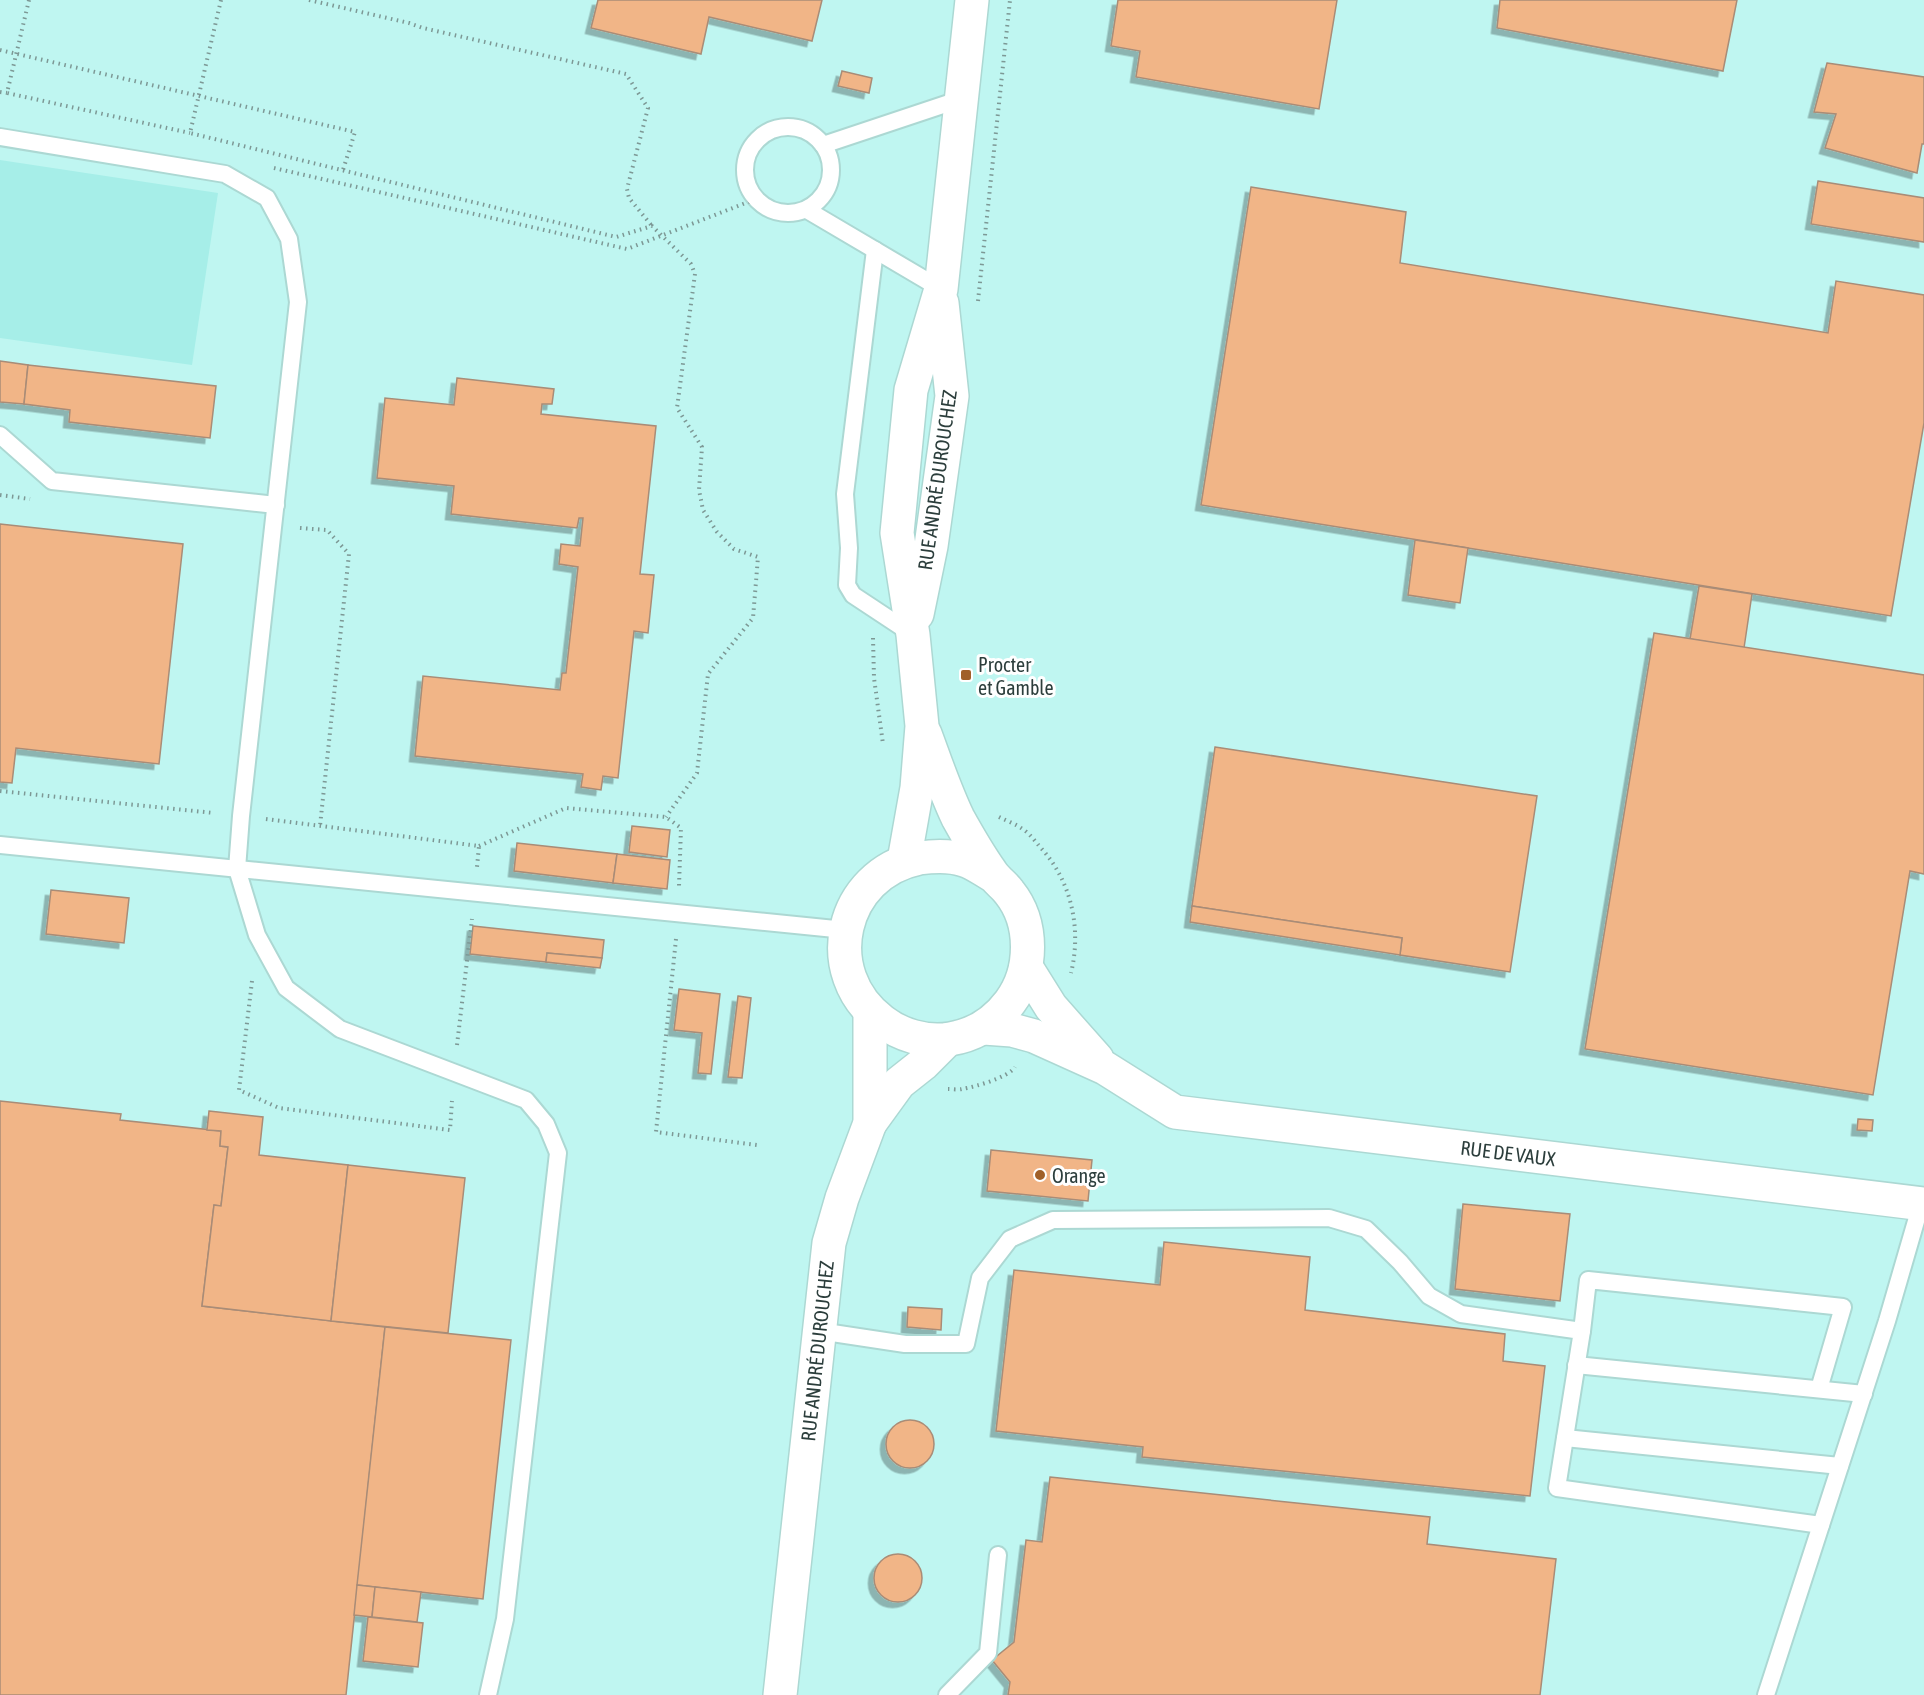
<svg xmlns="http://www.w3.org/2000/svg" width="1924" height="1695" viewBox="0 0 1924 1695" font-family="'Asap Condensed',sans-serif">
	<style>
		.built { fill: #bff6f1 }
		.green { fill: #a6eee8 }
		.building { fill: #f1b587; stroke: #a98c77; stroke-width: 1.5; filter: url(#shadow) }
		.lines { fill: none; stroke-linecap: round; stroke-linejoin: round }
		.lane-casing { stroke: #acd8d3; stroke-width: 20 }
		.street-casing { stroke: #acd8d3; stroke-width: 36 }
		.secondary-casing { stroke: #acd8d3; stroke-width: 36 }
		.path { stroke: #7d9895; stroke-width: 4; stroke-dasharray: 1.5 4.5; stroke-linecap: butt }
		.lane { stroke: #fff; stroke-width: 16 }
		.street { stroke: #fff; stroke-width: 33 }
		.secondary { stroke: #fff; stroke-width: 33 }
		.poi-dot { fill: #a06029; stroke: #fff; stroke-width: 2 }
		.labels { text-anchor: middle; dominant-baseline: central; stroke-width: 6; stroke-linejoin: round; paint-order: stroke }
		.street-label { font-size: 20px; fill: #2c3e3c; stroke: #fff }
		.poi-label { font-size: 20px; fill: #2c3e3c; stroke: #fff; text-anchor: start }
	</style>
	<defs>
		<filter id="shadow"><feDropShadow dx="-5.5" dy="5.5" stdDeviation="0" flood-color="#0004"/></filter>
	</defs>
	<rect width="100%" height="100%" fill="#dafefa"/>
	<rect class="built" x="0" y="0" width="1924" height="1695"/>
	<polygon class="green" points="0,160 218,193 192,365 0,338"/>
	<g class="building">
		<polygon points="598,0 822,0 812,41 709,17 701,54 591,28"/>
		<polygon points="1118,0 1337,0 1319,109 1136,77 1140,51 1111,46"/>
		<polygon points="1500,0 1737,0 1723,71 1497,28"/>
		<polygon points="1827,63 1924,77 1924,144 1922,144 1917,173 1825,148 1836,114 1814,112"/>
		<polygon points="842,71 872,78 869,93 838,86"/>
		<polygon points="1818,181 1924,198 1924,242 1811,224"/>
		<polygon points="1251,187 1406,212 1400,263 1828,333 1836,281 1924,295 1924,423 1891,616 1201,505"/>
		<polygon points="0,361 28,365 24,404 0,402"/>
		<polygon points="28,365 216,386 210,438 69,422 70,410 24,404"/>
		<polygon points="457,378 554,389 552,404 542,404 541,414 656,426 640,574 654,575 648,633 634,631 618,778 603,776 601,790 581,787 583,774 415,756 423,676 560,690 562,673 566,673 578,567 559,564 561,544 580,546 583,518 579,518 577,528 451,514 454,486 377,478 385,398 454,405"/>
		<polygon points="0,524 183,544 159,764 16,748 12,783 0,782"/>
		<polygon points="1415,540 1468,548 1460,603 1408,595"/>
		<polygon points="1699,586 1752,594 1744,648 1690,639"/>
		<polygon points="1654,633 1924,675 1924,874 1910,871 1873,1095 1585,1049"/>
		<polygon points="1215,747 1537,796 1510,972 1400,955 1402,938 1192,906"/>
		<polygon points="632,826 670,830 667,857 629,852"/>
		<polygon points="517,843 617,854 613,883 514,871"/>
		<polygon points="617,854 670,860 667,889 613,883"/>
		<polygon points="51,890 129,898 124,943 46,934"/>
		<polygon points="1192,906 1402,938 1400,955 1190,922"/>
		<polygon points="473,926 604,940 602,958 547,953 546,962 470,954"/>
		<polygon points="547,953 602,958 600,968 546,962"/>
		<polygon points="679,989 720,994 711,1074 698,1073 702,1033 674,1030"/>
		<polygon points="738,996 751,998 742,1078 728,1077"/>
		<polygon points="0,1101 121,1114 120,1120 221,1131 220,1146 228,1147 221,1206 214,1205 202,1306 385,1327 346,1695 0,1695"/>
		<polygon points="209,1111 263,1117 259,1155 348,1165 331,1321 202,1306 214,1205 221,1206 228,1147 220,1146 221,1131 207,1130"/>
		<polygon points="1858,1119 1873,1120 1872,1131 1857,1130"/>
		<polygon points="991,1150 1092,1160 1088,1201 987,1191"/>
		<polygon points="348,1165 465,1178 448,1333 331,1321"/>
		<polygon points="1463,1204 1570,1214 1560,1301 1455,1289"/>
		<polygon points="1164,1242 1310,1257 1305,1310 1505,1334 1503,1361 1545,1366 1530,1496 1142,1457 1143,1447 996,1431 1014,1270 1160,1285"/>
		<polygon points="908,1307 942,1309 941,1330 907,1327"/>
		<polygon points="385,1327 511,1340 483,1599 357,1585"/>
		<circle cx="910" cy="1444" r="24"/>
		<polygon points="1050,1477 1430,1517 1427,1544 1556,1559 1540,1695 1008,1695 1010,1682 992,1660 1014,1642 1026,1540 1042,1542"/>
		<circle cx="898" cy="1578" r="24"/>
		<polygon points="357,1585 375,1587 372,1617 354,1615"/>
		<polygon points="375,1587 421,1592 417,1622 372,1617"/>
		<polygon points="368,1617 423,1623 418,1667 363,1661"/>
	</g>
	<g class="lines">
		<g class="lane-casing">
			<g id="lane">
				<circle cx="788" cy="170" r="43"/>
				<polyline points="0,137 225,174 267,198 289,239 298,302 241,816 237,869 257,935 286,988 340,1029 526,1100 546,1124 558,1153 505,1619 488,1695"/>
				<polyline points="823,145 961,99"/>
				<polyline points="807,210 941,289"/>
				<polyline points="875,250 845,494 849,548 847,585 853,595 912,634"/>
				<polyline points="0,435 52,481 276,505"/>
				<polyline points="0,845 845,930"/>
				<polyline points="819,1331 905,1344 966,1344 980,1278 1010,1239 1053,1220 1329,1218 1366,1229 1400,1262 1429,1296 1461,1314 1582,1331 1557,1488 1821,1525"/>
				<polyline points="1582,1331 1588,1280 1843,1307 1819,1389"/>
				<polyline points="1576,1365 1864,1394"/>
				<polyline points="1565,1438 1840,1466"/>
				<polyline points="947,1695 988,1653 998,1555"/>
				<polyline points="1766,1695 1887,1321 1921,1204"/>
			</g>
		</g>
		<g class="street-casing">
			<g id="street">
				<polyline points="1026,967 1051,1007 1097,1059"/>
				<polyline points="984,1028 1012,1030 1034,1036 1105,1068 1175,1112 1924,1204"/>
			</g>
		</g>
		<g class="secondary-casing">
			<g id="secondary">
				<polyline points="917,614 931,546 952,396 942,303"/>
				<path d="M925,734C935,761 945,791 958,818C968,836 979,855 991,872C996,880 1004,885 1009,892C1034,923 1033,971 1010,1002C995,1022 975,1035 950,1039C926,1043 900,1035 882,1021C818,973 840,874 919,858C934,856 950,855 964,860C974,863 983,870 992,875"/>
				<polyline points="904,861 917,788 922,726 913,635 897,533 911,390 941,289 972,0"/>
				<polyline points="870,1123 899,1083 923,1064 947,1040"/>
				<polyline points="780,1695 829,1243 842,1198 870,1123 870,1012"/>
			</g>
		</g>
		<g class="path">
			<polyline points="29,0 7,93 190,133"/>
			<polyline points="221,0 190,133 616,237 652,226 691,264 695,274 677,408 702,447 699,490 703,510 717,532 734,549 758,557 753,618 708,674 697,773 666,817"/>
			<polyline points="309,0 409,23 423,28 626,74 648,108 627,189 629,198 652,226"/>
			<polyline points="0,50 355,132 343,170"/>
			<polyline points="0,92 7,93"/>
			<polyline points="274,168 627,249 756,199"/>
			<polyline points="978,301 1010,0"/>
			<polyline points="0,495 30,499"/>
			<polyline points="300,528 327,530 349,554 320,826"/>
			<polyline points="873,638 874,678 883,744"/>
			<polyline points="0,791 214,813"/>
			<path d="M999,817C1007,821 1016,824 1024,830C1030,834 1035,841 1040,847C1071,880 1082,928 1071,973"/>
			<polyline points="266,819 479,846 477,867"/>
			<polyline points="479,846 566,808 666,817 681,828 679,886"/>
			<polyline points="676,939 656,1132 757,1145"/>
			<polyline points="252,981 239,1090 279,1108 450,1130 452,1101"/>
			<polyline points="457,1045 472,919"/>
			<path d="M948,1089C952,1089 958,1090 962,1089C975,1087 1009,1077 1015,1067"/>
		</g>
		<use href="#lane" class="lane"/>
		<use href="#street" class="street"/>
		<use href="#secondary" class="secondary"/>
	</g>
	<g class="poi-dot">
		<rect x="960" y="669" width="12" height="12" rx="3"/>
		<circle cx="1040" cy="1175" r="6"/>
	</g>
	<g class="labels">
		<g class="street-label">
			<text transform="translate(937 480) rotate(-82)">RUE ANDRÉ DUROUCHEZ</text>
			<text transform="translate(1508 1153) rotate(7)">RUE DE VAUX</text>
			<text transform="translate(817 1351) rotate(-84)">RUE ANDRÉ DUROUCHEZ</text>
		</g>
		<g class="poi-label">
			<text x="978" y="664">Procter<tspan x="978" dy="23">et Gamble</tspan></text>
			<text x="1052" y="1175">Orange</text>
		</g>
	</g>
</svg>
